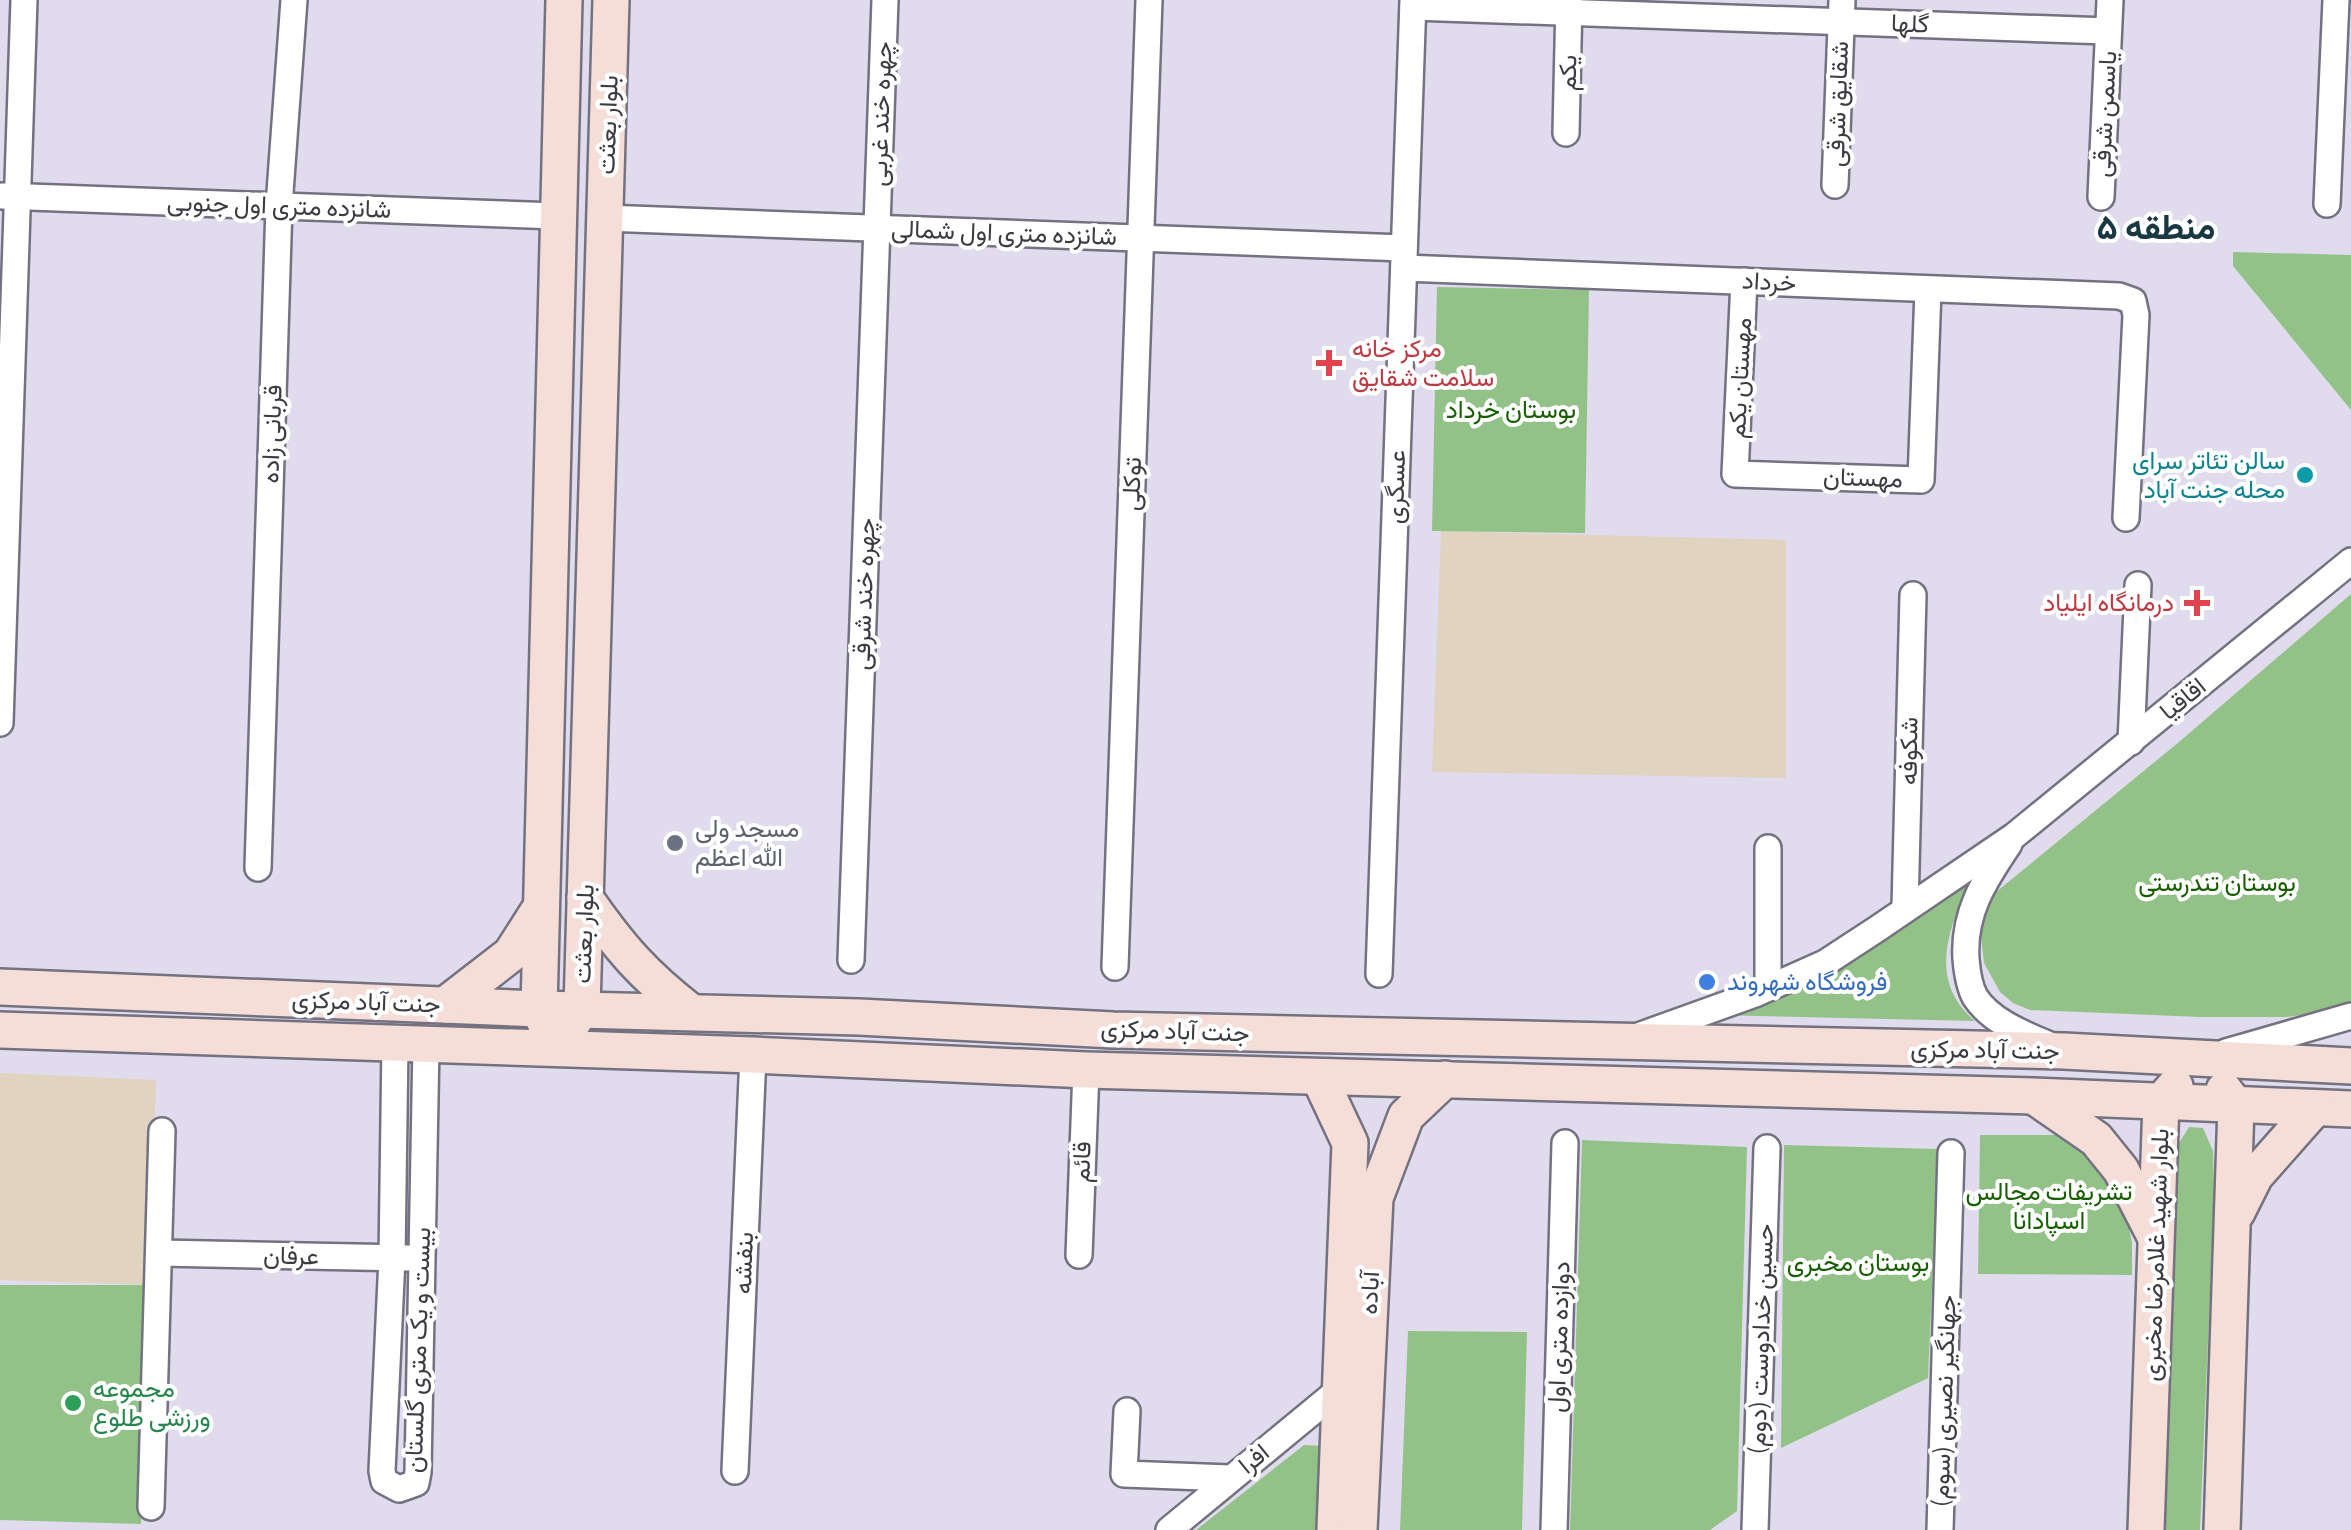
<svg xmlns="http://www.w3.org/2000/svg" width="2351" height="1530" viewBox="0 0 2351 1530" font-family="'Source Sans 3',Vazirmatn,sans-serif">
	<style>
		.education { fill: #e0d3c0 }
		.green { fill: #93c289 }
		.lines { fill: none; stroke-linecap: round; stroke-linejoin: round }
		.street-casing { stroke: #747180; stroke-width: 30 }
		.secondary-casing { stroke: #747180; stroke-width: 40 }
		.street { stroke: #fff; stroke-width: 25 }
		.secondary { stroke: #f4ded7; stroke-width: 35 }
		.health-dot { fill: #e0444e; stroke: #fff; stroke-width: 4 }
		.culture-dot { fill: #0f9aa8; stroke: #fff; stroke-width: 4 }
		.worship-dot { fill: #6b7280; stroke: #fff; stroke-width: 4 }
		.shop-dot { fill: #3f7fe0; stroke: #fff; stroke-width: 4 }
		.leisure-dot { fill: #2e9e5b; stroke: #fff; stroke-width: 4 }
		.labels { text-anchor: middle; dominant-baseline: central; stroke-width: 8; stroke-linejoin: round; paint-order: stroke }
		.street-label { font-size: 25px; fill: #3c3b41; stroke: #fff }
		.health-label { font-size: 25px; fill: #be3a42; stroke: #fff; text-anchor: start }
		.park-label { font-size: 25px; fill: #155f00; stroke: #fff }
		.culture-label { font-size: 25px; fill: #0d838f; stroke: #fff; text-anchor: end }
		.worship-label { font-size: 25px; fill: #5b616d; stroke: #fff; text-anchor: start }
		.shop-label { font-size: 25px; fill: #366cbe; stroke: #fff; text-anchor: start }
		.leisure-label { font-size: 25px; fill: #27864d; stroke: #fff; text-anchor: start }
		.district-label { font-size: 35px; font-weight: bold; fill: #193841; stroke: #fff }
	</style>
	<rect width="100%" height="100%" fill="#e0dced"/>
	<g class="education">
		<polygon points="1441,531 1786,540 1786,778 1432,772"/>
		<polygon points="0,1073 156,1080 149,1285 0,1280"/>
	</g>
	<g class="green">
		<polygon points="2233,252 2351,255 2351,410 2233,266"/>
		<polygon points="1437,287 1589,290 1585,533 1432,531"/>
		<polygon points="2351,594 2351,1002 2330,1012 2285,1017 2200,1017 2030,1010 2013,1003 2000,992 1984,963 1980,928 1990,897 2179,742"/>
		<path d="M1975,868C1953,921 1923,977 1975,1021L1717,1015L1828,975L1911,923Z"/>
		<polygon points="2189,1127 2203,1128 2213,1151 2214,1199 2200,1530 2161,1530 2176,1148"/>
		<polygon points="1980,1135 2057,1135 2084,1142 2124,1201 2132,1243 2132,1275 1978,1274"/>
		<polygon points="1582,1140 1747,1147 1737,1511 1710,1530 1570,1530"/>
		<polygon points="1784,1145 1938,1149 1928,1378 1781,1448"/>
		<polygon points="0,1285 149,1285 141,1524 0,1520"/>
		<polygon points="1408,1331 1527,1332 1522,1530 1400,1530"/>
		<polygon points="1304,1445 1323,1446 1323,1530 1196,1530"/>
	</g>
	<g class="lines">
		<g class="street-casing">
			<g id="street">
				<polyline points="1413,7 2108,31"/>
				<polyline points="1566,133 1569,0"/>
				<polyline points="1835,185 1842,0"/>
				<polyline points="2,196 557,216"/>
				<polyline points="2101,197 2110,0"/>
				<polyline points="2327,204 2336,0"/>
				<polyline points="605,218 1404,248"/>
				<polyline points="1404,268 2119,296 2133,301 2136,315 2126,518"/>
				<polyline points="1744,281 1735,474 1921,480 1928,290"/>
				<polyline points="0,723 24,0"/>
				<polyline points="2131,742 2138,585"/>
				<path d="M2009,844C1984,881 1963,913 1966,959C1967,971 1969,986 1975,997C1992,1023 2027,1035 2054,1047"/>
				<polyline points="1768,848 1768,988"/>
				<polyline points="258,868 279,206 294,0"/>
				<polyline points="1905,907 1913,595"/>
				<polyline points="851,960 885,0"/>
				<polyline points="1115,967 1149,0"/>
				<polyline points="1379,974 1413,0"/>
				<polyline points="1641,1035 1755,994 1825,963 1877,929 2014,836 2351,561"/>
				<polyline points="395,1044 392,1258 382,1471 384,1481 399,1489 416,1483 418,1472 426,1045"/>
				<polyline points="2226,1052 2351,1016"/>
				<polyline points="160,1253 407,1258"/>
				<polyline points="1079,1255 1086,1070"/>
				<polyline points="1127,1411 1124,1474 1230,1478"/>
				<polyline points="735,1471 753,1055"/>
				<polyline points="151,1507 162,1131"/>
				<polyline points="1169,1530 1340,1389"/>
				<polyline points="1554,1530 1565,1143"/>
				<polyline points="1755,1530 1767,1148"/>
				<polyline points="1940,1530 1951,1153"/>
			</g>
		</g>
		<g class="secondary-casing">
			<g id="secondary">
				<path d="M585,898C620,948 643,975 691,1012"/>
				<polyline points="0,987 539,1009 859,1017 1113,1030 2064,1051 2351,1066"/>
				<polyline points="445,1005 511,954 541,907"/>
				<polyline points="570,1027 582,1008 611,0"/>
				<polyline points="548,1029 539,1009 564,0"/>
				<polyline points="0,1030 753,1055 1086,1070 2034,1096 2351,1109"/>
				<polyline points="1319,1077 1350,1143 1335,1529"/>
				<polyline points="2035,1097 2096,1139 2121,1170 2155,1236"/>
				<polyline points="2237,1212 2255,1176 2315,1108"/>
				<polyline points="1359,1530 1375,1198 1406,1116 1445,1079"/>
				<polyline points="2146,1530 2161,1102 2175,1086"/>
				<polyline points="2222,1530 2236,1106 2224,1090"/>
			</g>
		</g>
		<use href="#street" class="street"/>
		<use href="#secondary" class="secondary"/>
	</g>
	<g class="health-dot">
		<path d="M1324 348h10v10h10v10h-10v10h-10v-10h-10v-10h10z"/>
		<path d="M2192 588h10v10h10v10h-10v10h-10v-10h-10v-10h10z"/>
	</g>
	<circle class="culture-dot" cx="2305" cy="475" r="10"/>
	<circle class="worship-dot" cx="675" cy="843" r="10"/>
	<circle class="shop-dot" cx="1707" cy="982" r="10"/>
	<circle class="leisure-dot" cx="73" cy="1403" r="10"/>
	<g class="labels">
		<g class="street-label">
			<text transform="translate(1910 24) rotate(2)">گلها</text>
			<text transform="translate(1568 73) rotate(-89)">یکم</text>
			<text transform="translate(1838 104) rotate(-88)">شقایق شرقی</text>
			<text transform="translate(881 114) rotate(-88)">چهره خند غربی</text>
			<text transform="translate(2105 114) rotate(-87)">یاسمن شرقی</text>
			<text transform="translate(608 125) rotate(-88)">بلوار بعثت</text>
			<text transform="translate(279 206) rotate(2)">شانزده متری اول جنوبی</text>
			<text transform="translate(1004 233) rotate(2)">شانزده متری اول شمالی</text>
			<text transform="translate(1769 282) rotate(3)">خرداد</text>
			<text transform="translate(1740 378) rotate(-87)">مهستان یکم</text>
			<text transform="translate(272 434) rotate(-88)">قربانی زاده</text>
			<text transform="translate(1863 478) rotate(2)">مهستان</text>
			<text transform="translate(1132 484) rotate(-88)">توکلی</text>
			<text transform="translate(1396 487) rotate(-88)">عسگری</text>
			<text transform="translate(864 594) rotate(-88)">چهره خند شرقی</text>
			<text transform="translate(2183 699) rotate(-39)">اقاقیا</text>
			<text transform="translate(1909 751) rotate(-89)">شکوفه</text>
			<text transform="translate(584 934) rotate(-88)">بلوار بعثت</text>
			<text transform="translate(366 1002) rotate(2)">جنت آباد مرکزی</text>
			<text transform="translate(1175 1031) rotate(2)">جنت آباد مرکزی</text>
			<text transform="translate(1985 1050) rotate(1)">جنت آباد مرکزی</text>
			<text transform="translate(1082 1162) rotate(-88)">قائم</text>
			<text transform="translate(2156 1255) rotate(-88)">بلوار شهید غلامرضا مخبری</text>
			<text transform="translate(291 1256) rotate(1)">عرفان</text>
			<text transform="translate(744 1263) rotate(-88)">بنفشه</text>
			<text transform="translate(1370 1293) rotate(-87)">آباده</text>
			<text transform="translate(1559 1337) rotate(-88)">دوازده متری اول</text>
			<text transform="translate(1761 1339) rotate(-88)">حسین خدادوست (دوم)</text>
			<text transform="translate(418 1350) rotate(-88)">بیست و یک متری گلستان</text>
			<text transform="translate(1944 1401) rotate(-88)">جهانگیر نصیری (سوم)</text>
			<text transform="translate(1254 1459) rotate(-39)">افرا</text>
		</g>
		<g class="health-label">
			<text x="1352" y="349">مرکز خانه<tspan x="1352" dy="29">سلامت شقایق</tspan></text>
			<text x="2174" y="603" text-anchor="end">درمانگاه ایلیاد</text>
		</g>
		<g class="park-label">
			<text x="1511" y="410">بوستان خرداد</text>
			<text x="2217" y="883">بوستان تندرستی</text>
			<text x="2049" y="1192">تشریفات مجالس<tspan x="2049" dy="29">اسپادانا</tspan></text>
			<text x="1858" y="1263">بوستان مخبری</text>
		</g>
		<g class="culture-label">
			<text x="2285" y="461">سالن تئاتر سرای<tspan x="2285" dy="29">محله جنت آباد</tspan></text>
		</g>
		<g class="worship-label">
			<text x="695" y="829">مسجد ولی<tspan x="695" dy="29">الله اعظم</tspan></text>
		</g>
		<g class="shop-label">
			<text x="1727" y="982">فروشگاه شهروند</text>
		</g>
		<g class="leisure-label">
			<text x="93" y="1389">مجموعه<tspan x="93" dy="29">ورزشی طلوع</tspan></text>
		</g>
		<g class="district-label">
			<text x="2156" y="228">منطقه ۵</text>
		</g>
	</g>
</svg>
